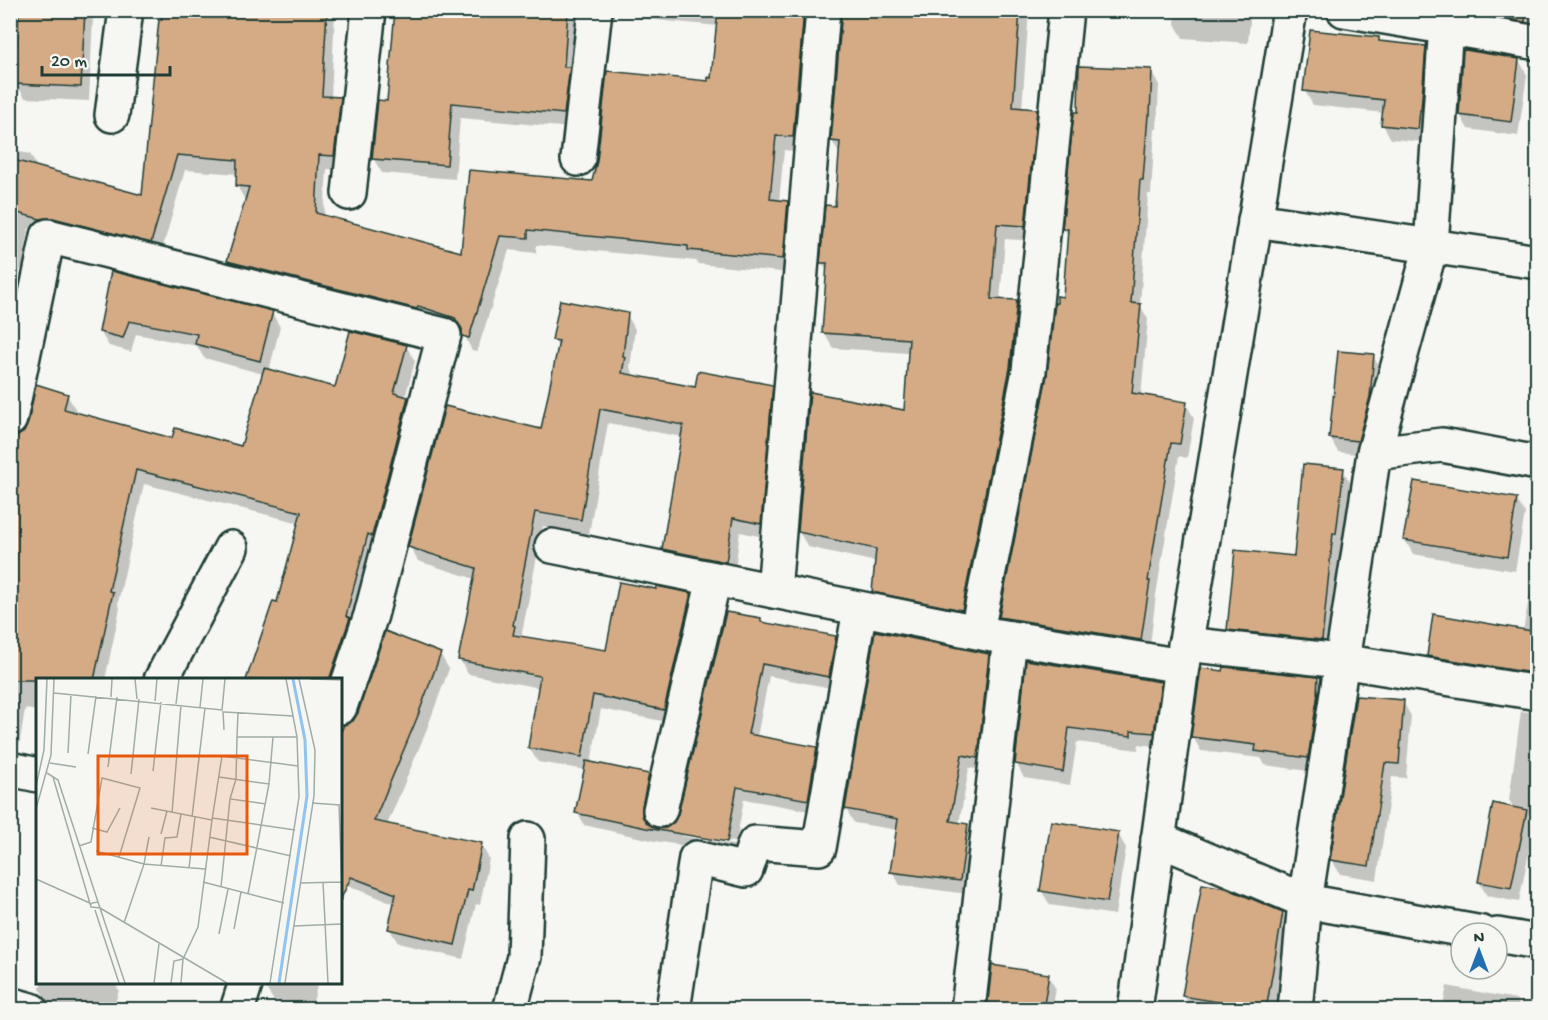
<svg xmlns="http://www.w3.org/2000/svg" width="1548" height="1020" viewBox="0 0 1548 1020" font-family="'Gochi Hand',sans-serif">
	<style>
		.shadow { fill: #0003; fill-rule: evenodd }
		.building { fill: #d5ab86; stroke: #1f3d34; stroke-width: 1.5 }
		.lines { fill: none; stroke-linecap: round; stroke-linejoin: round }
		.minor-casing { stroke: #1f3d34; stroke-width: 38 }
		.minor { stroke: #f6f6f2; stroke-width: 33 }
		.inset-river { fill: none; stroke: #90c4ee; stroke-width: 3 }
		.inset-road { fill: none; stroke: #a0aca6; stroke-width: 1.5 }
		.view { fill: #e8590c; fill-opacity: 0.15; stroke: #e8590c; stroke-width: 3 }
		.inset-edge { fill: none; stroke: #1f3d34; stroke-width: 3 }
	</style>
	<rect width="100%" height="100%" fill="#f6f6f2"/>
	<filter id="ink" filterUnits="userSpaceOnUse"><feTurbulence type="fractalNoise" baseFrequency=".0167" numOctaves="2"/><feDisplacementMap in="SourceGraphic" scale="12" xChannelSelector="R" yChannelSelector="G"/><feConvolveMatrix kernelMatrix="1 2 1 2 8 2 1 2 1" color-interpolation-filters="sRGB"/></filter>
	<g filter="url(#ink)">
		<g class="shadow">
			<polygon points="10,10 102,10 102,17 93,17 89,101 25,98 20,90 10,89"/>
			<polygon points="164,10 335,10 331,98 340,99 348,113 342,170 327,169 324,217 463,254 593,183 712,79 718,26 635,18 631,10 820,10 801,152 784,150 779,202 787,203 796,218 791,273 698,264 696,261 536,245 536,253 509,250 477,352 472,351 463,332 426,320 237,276 228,261 246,202 237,186 238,174 185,170 160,257 29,228 22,269 17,269 10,301 10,150 30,154 38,169 143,197"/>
			<polygon points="396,10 570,10 576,20 572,74 572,128 460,118 455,179 382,173 373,158 388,102"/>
			<polygon points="843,10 1029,10 1022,110 1036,111 1045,125 1033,241 1005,239 1000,301 1016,302 1025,317 970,624 882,606 874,591 876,562 808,547 799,532 905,412 909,353 833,348 824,333 828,273 822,263 836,208 840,155 832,141"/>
			<polygon points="1176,10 1251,10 1248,43 1183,38 1175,24"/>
			<polygon points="1470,10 1538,10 1538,36 1478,26"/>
			<polygon points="1378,38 1381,43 1425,48 1433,62 1425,142 1391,139 1383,125 1384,113 1313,105 1305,91"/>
			<polygon points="1519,60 1527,75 1518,136 1468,129 1460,115"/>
			<polygon points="1151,70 1159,85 1157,129 1155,129 1151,194 1148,194 1140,305 1148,319 1141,396 1186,404 1194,418 1187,458 1179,456 1156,595 1149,654 1009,631 1000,617 1065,298 1069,237 1064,229"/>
			<polygon points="113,273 272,313 280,327 269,371 336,389 406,346 415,361 405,398 407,398 416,413 340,680 248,680 278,604 300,523 144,484 118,603 120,608 105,680 38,680 38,711 25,709 17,759 10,758 10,439 17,438 26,432 67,395 76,410 75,414 173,440 242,448 263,374 204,358 197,346 136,334 131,352 109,346 100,332"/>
			<path d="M627,315L635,329L630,368L633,372L632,377L696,389L772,386L780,401L768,538L740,532L734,576L672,563L664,549L682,437L608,423L589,534L543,526L521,638L607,652L690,595L699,609L672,723L601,709L591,763L648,776L656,788L648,820L649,826L655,830L666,829L675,823L760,619L763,624L835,638L843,651L836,689L769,676L757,737L816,748L824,761L815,812L744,799L734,854L655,841L584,825L577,812L586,770L538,762L529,748L540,688L468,674L460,660L475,579L418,561L410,547L542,430L559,349L554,339ZM682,833L734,842V845L682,836Z"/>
			<polygon points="1373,356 1381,370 1366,455 1338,452 1330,438"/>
			<polygon points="1343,470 1354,489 1332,659 1240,648 1229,629 1296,557"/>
			<polygon points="1516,499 1525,513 1515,571 1413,554 1405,540"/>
			<polygon points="1530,592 1538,593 1538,686 1436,669 1428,656 1523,631"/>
			<polygon points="440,654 449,669 425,734 387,825 481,844 489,859 480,905 476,904 463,959 398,943 389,928 395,904 340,883 340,726 345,727 354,722"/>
			<polygon points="988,655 996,669 985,770 969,768 959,824 967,825 975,839 967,894 900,885 892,871 898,830 854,823 846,809"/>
			<polygon points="1028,661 1160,683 1168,697 1161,747 1139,744 1138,750 1077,742 1070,785 1024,778 1016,763"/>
			<polygon points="1317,679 1326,693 1316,772 1265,765 1261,758 1201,751 1193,737"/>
			<polygon points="1403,702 1411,716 1406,778 1392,777 1377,880 1340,874 1332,860"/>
			<polygon points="1521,711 1538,713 1538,816 1528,815 1534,826 1519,902 1487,896 1479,882 1514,809 1509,800"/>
			<polygon points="1118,834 1126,848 1115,915 1050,905 1041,890"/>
			<polygon points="1282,913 1293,933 1280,1010 1192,1010 1184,996"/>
			<polygon points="1048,976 1056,989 1052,1010 988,1010"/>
			<polygon points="42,982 114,982 119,990 113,1010 69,1010 48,1004 40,989"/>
			<polygon points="266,982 318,982 311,1010 274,1001 265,987"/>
			<polygon points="1447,986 1516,999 1522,1010 1442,1010"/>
		</g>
		<g class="building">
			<polygon points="19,10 85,10 81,87 15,84"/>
			<polygon points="162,10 327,10 322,96 341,97 334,156 319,155 316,213 461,252 469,170 592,181 597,161 607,71 708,81 708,77 711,78 718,10 804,10 793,137 776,136 770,199 788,201 783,259 688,250 688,246 528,230 528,238 500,236 469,338 462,336 462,329 455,318 418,306 417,309 227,261 249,187 236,186 237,160 177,155 151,243 53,218 40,219 10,211 10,159 142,195 159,19 162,19"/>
			<polygon points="395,10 568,10 564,67 570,67 564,114 452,103 447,165 372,159 378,100 387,101"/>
			<polygon points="842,10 1020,10 1013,107 1037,109 1025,226 997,224 991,299 1017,300 1010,368 962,610 872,592 876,549 798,532 810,392 904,410 909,339 822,333 827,263 820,263 825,205 835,206 840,142 831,141"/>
			<polygon points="1469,10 1526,10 1525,22 1469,12"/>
			<polygon points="1310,30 1379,37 1379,41 1426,46 1421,110 1420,110 1418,129 1381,125 1384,100 1303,91"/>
			<polygon points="1465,50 1519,59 1511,122 1459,115 1463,51"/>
			<polygon points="1079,66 1152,69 1150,115 1148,115 1143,180 1140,180 1131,303 1141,304 1132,393 1187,402 1180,444 1171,443 1148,581 1150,581 1141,640 999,617 1047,375 1055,303 1057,303 1057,296 1063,297 1068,229 1062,229 1074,112 1078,112"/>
			<polygon points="111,271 273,311 260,361 195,344 197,334 129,321 123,338 99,332"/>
			<polygon points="560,300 628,313 623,356 625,357 622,373 695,387 698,371 773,385 761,524 733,518 726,562 662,549 683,425 600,409 581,520 535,512 513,625 515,626 513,635 606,650 619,582 656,589 656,586 691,593 664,710 593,695 582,757 528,748 540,676 458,660 476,568 408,547 445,406 541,429 559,341 552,340"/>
			<polygon points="350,331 407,345 394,393 408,397 372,536 368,534 346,616 350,618 329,680 246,680 273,601 277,602 301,512 136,470 109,591 113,592 94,680 10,680 10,437 16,437 24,432 28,423 36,384 68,394 64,409 172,438 175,428 241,446 264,368 335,387"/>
			<polygon points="1338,351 1374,354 1370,397 1358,441 1329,438"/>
			<polygon points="1303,464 1344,468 1336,534 1333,533 1322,640 1227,630 1235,550 1294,556"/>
			<polygon points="1414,481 1517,498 1507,557 1403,540"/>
			<polygon points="726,612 761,618 761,622 836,636 829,677 762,664 748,734 817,747 808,800 737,787 727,842 646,828 575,813 586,761 649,774 642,806 642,816 648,824 656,828 666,828 674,822 678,814"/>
			<polygon points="1433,614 1538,632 1538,674 1427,656"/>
			<polygon points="385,631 441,653 417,718 374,821 482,843 472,891 468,890 455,945 388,929 396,894 351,877 340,901 340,734 344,725 353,721 358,713"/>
			<polygon points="875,631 989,654 978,758 962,755 950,821 968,824 960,881 890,872 898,819 845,809"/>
			<polygon points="1026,660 1161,682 1154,733 1131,731 1131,736 1069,728 1063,772 1015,764"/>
			<polygon points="1224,667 1318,677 1317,693 1318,693 1308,758 1255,751 1256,745 1191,737 1201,668 1223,671"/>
			<polygon points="1356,696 1404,700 1399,764 1385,763 1369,866 1330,860"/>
			<polygon points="1493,803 1527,810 1511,888 1478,882"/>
			<polygon points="1051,821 1119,832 1107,902 1040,891"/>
			<polygon points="1202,884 1226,888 1283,912 1266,1010 1182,996"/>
			<polygon points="992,965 1049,974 1043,1010 987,1010"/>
		</g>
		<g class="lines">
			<g class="minor-casing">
				<g id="minor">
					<polyline points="1344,10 1538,43"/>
					<polyline points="1447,10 1431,246 1374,453 1442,445 1538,463"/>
					<polyline points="112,115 126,10"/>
					<polyline points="578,159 595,10"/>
					<polyline points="349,193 369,10"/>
					<polyline points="1255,220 1538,262"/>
					<polyline points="10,419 48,236 444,335 371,615 340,707"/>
					<polyline points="552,546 992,635 1182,666 1135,1010"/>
					<polyline points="774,591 823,10"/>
					<polyline points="977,631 1029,371 1066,10"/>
					<polyline points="1185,644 1341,661 1538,693"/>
					<polyline points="1182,666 1290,10"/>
					<polyline points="161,680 231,548"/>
					<polyline points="10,769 38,775"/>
					<polyline points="660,810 714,579"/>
					<polyline points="1158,839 1305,901 1482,933"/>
					<polyline points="1497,935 1538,942"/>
					<polyline points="10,1004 31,1010"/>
					<polyline points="237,1010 246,982"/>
					<polyline points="510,1010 524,957 528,839"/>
					<polyline points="673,1010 696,858 746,870 755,843 819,848 860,609"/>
					<polyline points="968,1010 1010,638"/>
					<polyline points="1295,1010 1305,901 1374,453"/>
				</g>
			</g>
			<use href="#minor" class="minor"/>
		</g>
	</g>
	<g transform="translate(36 678)">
		<rect width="306" height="306" fill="#f6f6f2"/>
		<path class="inset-river" d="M243,305L271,118L269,62L257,1"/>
		<path class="inset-road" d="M99,1L101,21M274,1L306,2M18,15L186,32L189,1M75,19L76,1M119,23L121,1M140,26L143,1M164,29L167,1M187,33L188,52M188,34L257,38M202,35L201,59H261M201,59L200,101L194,121L230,126M32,75L35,16M52,76L60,18M14,85L40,89M72,89L81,19M117,93L125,24M11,95L22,102L62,224M95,96L103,21M17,99L55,229L64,230L62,224L56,225M183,99L233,106L237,59M0,108L8,72L11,1M276,125L304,127M303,127L306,210M115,130L176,142L162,249L147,281M0,131L15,77L18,1M136,135L145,27M156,139L169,30M176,140L259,152M176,142L186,78L262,88M56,150L71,154L84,130M125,156L131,133M173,159L255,178M43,168L55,164L66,100L104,110L83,179M60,173L108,186L113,159M125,188L129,160L141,159L145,136M153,190L159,139M0,201L56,226M167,204L248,225M287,204L292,305M264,205L306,204M185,209L194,121M212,216L233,106M64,230L191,305M64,230L89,305M59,232L83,305M88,245L108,186L169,191M258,248L306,246M198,251L205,214M183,256L192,211M118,305L123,266M135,305L138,283L147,281L145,305M234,305L263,119L261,59L250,1M249,305L278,118L279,72L263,1"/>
		<path class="view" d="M62,78H211V176H62Z"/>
		<rect width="306" height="306" class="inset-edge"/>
	</g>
	<rect width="1548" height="1020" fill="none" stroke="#f6f6f2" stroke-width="36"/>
	<rect x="18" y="18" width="1512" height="984" fill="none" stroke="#1f3d34" stroke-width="2" filter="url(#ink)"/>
	<g transform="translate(1479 951)"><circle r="28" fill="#f6f6f2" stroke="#a0aca6" stroke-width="1.5"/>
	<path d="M0-4.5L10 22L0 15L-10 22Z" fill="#1f6fb2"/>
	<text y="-9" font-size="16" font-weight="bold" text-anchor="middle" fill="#1f3d34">N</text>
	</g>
	<path d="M42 66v9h128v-9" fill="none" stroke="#1f3d34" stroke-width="3"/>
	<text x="51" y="66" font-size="18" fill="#1f3d34" stroke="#f6f6f2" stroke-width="4.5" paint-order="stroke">20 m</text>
</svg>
